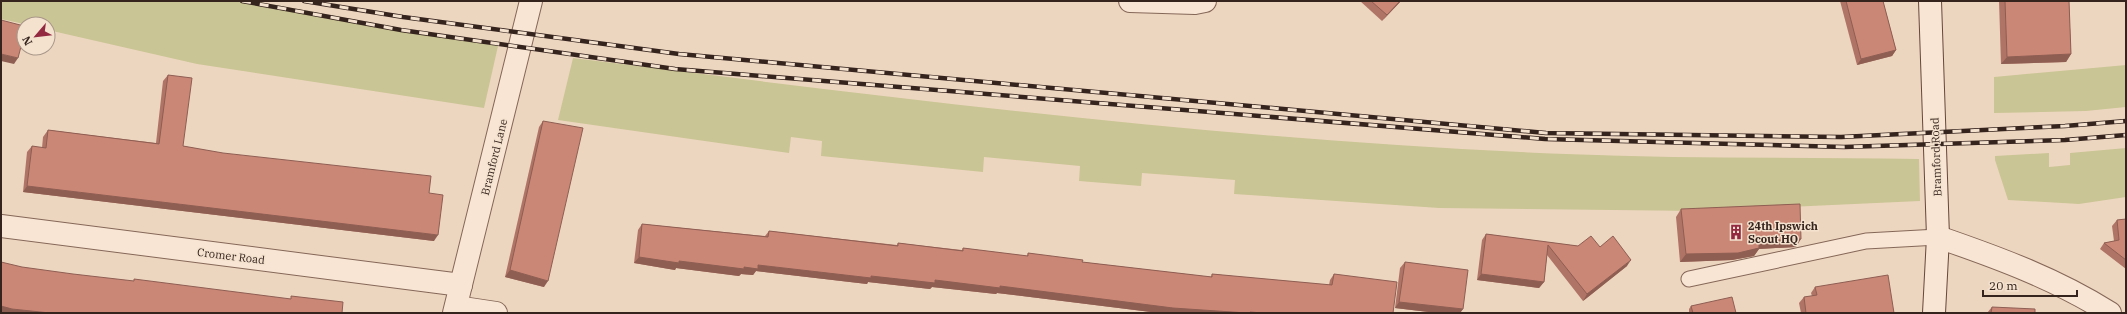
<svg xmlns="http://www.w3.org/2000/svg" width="2127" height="314" viewBox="0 0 2127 314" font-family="'IBM Plex Serif',serif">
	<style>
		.green { fill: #cac594 }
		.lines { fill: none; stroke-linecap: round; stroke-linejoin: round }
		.service-casing { stroke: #856758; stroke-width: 17 }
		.minor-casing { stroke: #856758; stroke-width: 24 }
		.tertiary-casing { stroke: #856758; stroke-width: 24 }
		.secondary-casing { stroke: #67483c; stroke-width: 24 }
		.service { stroke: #f8e5d3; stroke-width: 15 }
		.minor { stroke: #f8e5d3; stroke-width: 22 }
		.tertiary { stroke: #f8e5d3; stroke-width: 22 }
		.secondary { stroke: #f8e5d3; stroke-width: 22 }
		.rail-casing { stroke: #35231d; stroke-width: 4.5 }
		.rail { stroke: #f4e2cf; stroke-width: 3; stroke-dasharray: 9; stroke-linecap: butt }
		.wall { fill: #af7465 }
		.shaded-wall { fill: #8e5e53 }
		.building { fill: #cb8776; stroke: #8e5e53 }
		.labels { text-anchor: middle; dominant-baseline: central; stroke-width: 3; stroke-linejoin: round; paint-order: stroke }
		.street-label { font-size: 11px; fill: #35231d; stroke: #f4e2cf }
		.poi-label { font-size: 11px; font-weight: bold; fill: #35231d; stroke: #f4e2cf; text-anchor: start }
	</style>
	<rect width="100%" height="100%" fill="#edd6c0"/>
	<g class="green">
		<polygon points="1,1 254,1 498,46 484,108 197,64 48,30 48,24 24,24 1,19"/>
		<path d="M573,58C903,99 1233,141 1566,154C1684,159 1802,157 1919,159L1920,201L1699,211L1439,208L1234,194L1235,180L1142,173L1141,186L1079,181L1080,166L984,157L983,172L821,156L822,141L791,137L789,153L558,120Z"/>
		<polygon points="2126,65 2126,107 2086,111 1994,113 1994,77"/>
		<polygon points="2126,148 2126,197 2079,204 2008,200 1995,160 1995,156 2049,153 2049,167 2070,165 2070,153"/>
	</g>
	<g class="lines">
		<g class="service-casing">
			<polyline id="service" points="1689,279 1866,241 1938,237"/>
		</g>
		<g class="minor-casing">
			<g id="minor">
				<polyline points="1130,1 1195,3 1205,1"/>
				<polyline points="1,226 461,285"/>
				<polyline points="456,307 496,313"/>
			</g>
		</g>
		<g class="tertiary-casing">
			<g id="tertiary">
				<path d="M1938,237C1999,258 2056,279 2110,313"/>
				<polyline points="454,313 531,1"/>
			</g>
		</g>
		<g class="secondary-casing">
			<polyline id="secondary" points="1930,1 1938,237 1934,313"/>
		</g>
		<use href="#service" class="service"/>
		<use href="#minor" class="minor"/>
		<use href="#tertiary" class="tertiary"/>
		<use href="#secondary" class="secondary"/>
		<g class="rail-casing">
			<g id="rail">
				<polyline points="242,1 401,30 675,69 1545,139 1844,147 2065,140 2126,135"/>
				<polyline points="304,1 403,17 679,54 1546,133 1841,137 2065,126 2126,121"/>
			</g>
		</g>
		<use href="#rail" class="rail"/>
	</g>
	<g class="wall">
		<polygon points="1360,1 1401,1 1382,21"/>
		<polygon points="1840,1 1883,1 1896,50 1892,56 1857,65"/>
		<polygon points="1999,1 2069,1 2071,54 2066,62 2001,64"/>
		<polygon points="168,75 183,146 429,193 434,241 23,192 27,152 32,146 42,148 43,137 48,130 156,143 163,81"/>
		<polygon points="543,121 544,287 505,277 539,127"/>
		<polygon points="1681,209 1796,247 1759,249 1754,256 1732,260 1680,262 1676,217"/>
		<polygon points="2126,219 2126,269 2100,249 2104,243 2114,241 2112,226 2117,220"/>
		<polygon points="642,224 765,236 769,231 897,245 898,243 962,250 963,248 1027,256 1028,253 1082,262 1211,277 1212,274 1329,285 1330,280 1334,274 1393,313 1159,313 997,293 996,294 932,287 930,289 868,282 867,284 756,271 753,275 741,274 739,276 676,268 675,270 634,263 638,230"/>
		<polygon points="1486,234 1578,246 1600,247 1627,266 1583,301 1547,255 1544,282 1539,288 1477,280 1482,240"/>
		<polygon points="1405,262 1463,309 1460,313 1437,313 1395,308 1400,268"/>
		<polygon points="1815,287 1894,313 1801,313 1799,303 1804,297 1812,296 1811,293"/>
		<polygon points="1691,306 1736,313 1689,313 1689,309"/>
		<polygon points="1992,307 2035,313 1987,313"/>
	</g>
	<g class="shaded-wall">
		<polygon points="1400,1 1401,1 1382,21 1387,15"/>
		<polygon points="1896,50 1892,56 1857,65 1861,59"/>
		<polygon points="1,54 18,58 14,64 1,61"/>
		<polygon points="2071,54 2066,62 2001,64 2007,57"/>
		<polygon points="27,186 438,235 434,241 23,192"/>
		<polygon points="1801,239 1796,247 1759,249 1754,256 1732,260 1680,262 1686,254 1759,241"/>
		<polygon points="639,257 679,261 744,267 758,265 871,276 935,280 1000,286 1247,313 1159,313 997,293 996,294 932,287 930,289 868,282 867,284 756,271 753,275 741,274 739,276 676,268 675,270 634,263"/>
		<polygon points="1631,260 1627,266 1583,301 1587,294"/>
		<polygon points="510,270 548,281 544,287 505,277"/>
		<polygon points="1481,274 1544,282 1539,288 1477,280"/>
		<polygon points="1399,302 1463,309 1460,313 1437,313 1395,308"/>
		<polygon points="1,306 50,313 1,313"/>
		<polygon points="1250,312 1263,313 1249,313"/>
	</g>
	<g class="building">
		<polygon points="1371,1 1400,1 1387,15"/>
		<polygon points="1846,1 1883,1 1896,50 1861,59"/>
		<polygon points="2005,1 2069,1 2071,54 2007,57"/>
		<polygon points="1,20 24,26 24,35 18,58 1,54"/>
		<polygon points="168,75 192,78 183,146 223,153 431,176 429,193 443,195 438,235 27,186 32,146 46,148 48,130 159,144"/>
		<polygon points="543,121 583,128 548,281 510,270"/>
		<polygon points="1800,204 1801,239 1759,241 1759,248 1738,253 1686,254 1681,209"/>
		<polygon points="2126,219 2126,260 2104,243 2119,240 2117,220"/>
		<polygon points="642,224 768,237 769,231 898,246 898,243 963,251 963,248 1028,256 1028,253 1083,260 1082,262 1212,277 1212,274 1332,285 1334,274 1397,282 1393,313 1263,313 1250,312 1249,313 1247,313 1173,308 1000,286 1000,288 935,280 935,283 871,276 871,278 758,265 758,269 744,267 744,269 679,261 679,263 639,257"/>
		<polygon points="1486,234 1578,246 1591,236 1600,247 1613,236 1631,260 1587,294 1548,245 1544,282 1481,274"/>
		<polygon points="1,262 22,267 73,274 134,281 134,279 291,299 291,296 343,302 342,313 50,313 12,309 1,306"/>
		<polygon points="1405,262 1468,270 1463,309 1399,302"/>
		<polygon points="1888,275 1894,313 1806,313 1804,297 1817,295 1815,287"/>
		<polygon points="1732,297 1736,313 1693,313 1691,306"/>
		<polygon points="1992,307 2035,309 2035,313 1991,313"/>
	</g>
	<defs>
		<g id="building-bare" transform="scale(1.2)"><path d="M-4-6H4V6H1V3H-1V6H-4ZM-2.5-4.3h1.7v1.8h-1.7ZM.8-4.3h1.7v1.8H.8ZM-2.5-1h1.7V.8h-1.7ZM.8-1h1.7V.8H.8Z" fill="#932941" stroke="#f4e2cf" stroke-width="2.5" paint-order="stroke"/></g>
	</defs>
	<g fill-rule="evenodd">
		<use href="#building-bare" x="1736" y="232"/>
	</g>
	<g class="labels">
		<g class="street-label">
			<text transform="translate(494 157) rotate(-76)">Bramford Lane</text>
			<text transform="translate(1936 157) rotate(-92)">Bramford Road</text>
			<text transform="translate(231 256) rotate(7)">Cromer Road</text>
		</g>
		<g class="poi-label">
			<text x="1748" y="226">24th Ipswich<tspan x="1748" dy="13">Scout HQ</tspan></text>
		</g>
	</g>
	<rect width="2127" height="314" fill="none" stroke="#35231d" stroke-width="4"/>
	<g transform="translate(36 36) rotate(242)"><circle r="19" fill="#f4e2cf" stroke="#a89688"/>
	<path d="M0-3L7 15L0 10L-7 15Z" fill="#932941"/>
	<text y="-6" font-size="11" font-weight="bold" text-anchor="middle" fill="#35231d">N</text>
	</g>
	<path d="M1983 290v6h94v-6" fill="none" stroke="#35231d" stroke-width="2"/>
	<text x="1989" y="290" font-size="12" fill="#35231d" stroke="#f4e2cf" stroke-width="3" paint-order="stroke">20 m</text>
</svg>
